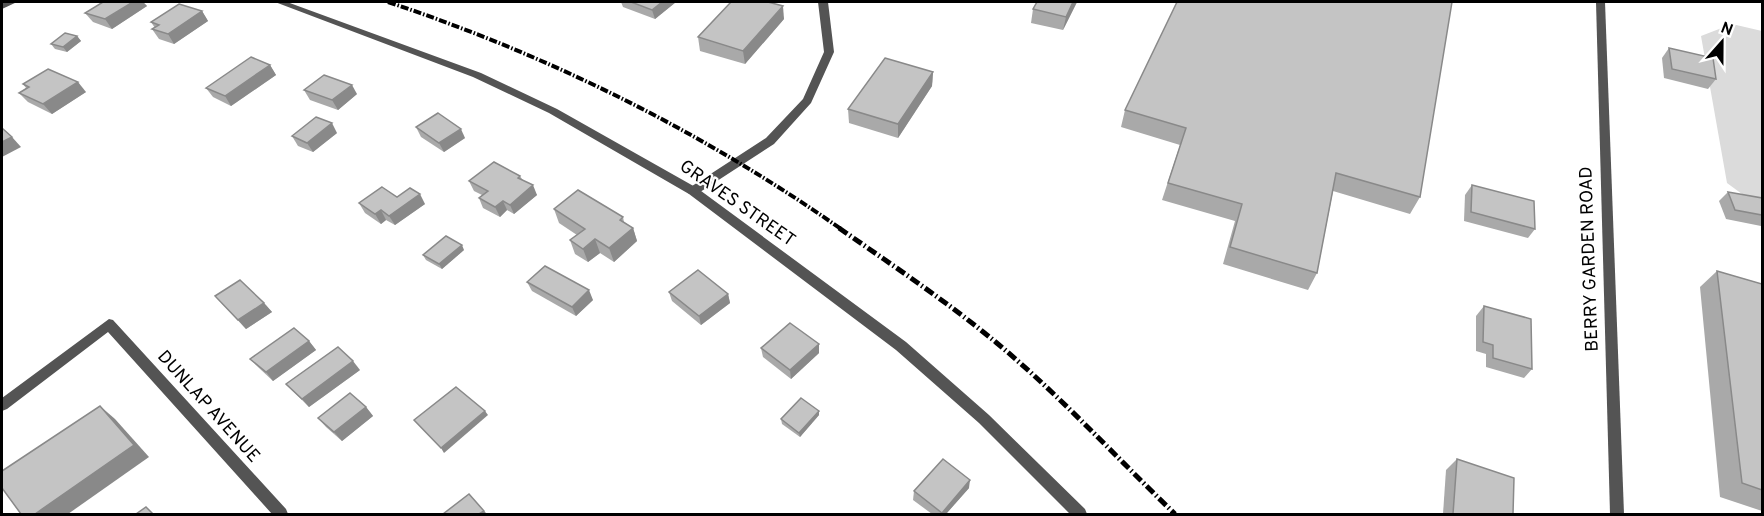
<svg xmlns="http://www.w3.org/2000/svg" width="1764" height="516" viewBox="0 0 1764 516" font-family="Overpass,sans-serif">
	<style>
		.green { fill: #dbdbdb }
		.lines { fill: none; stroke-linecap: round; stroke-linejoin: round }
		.minor { fill: #545454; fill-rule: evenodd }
		.tertiary { fill: #545454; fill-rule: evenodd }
		.rail-far1 { stroke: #000; stroke-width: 4; stroke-dasharray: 8 2 1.5 2; stroke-linecap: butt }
		.rail { stroke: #000; stroke-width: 5; stroke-dasharray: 10 3 1.5 3; stroke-linecap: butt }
		.wall { fill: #a9a9a9 }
		.shaded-wall { fill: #898989 }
		.building { fill: #c4c4c4; stroke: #898989; stroke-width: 1.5 }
		.labels { text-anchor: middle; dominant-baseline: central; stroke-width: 4.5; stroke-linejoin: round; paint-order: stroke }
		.street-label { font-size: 18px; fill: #000; stroke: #fff }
	</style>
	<rect width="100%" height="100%" fill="#fff"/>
	<polygon class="green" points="1732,24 1762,31 1762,213 1757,205 1727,183 1701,36"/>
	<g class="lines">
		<g class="minor">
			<polygon points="818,2 828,2 834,52 811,103 774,144 697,194 689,194 687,191 689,188 766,138 803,99 824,52"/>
			<polygon points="1596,2 1605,2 1624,514 1610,514"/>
			<polygon points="109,319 113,320 286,509 288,514 272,514 108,332 7,409 2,411 2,398"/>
		</g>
		<g class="tertiary">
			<polygon points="5,2 17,2 2,9 2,3"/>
			<polygon points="275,2 287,2 481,73 557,109 697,188 906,342 989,415 1085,509 1087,514 1070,514 979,423 896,350 689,194 549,113 473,77"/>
		</g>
		<path class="rail-far1" d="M388,2C550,56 701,131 841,229"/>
		<path class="rail" d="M839,228C895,267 952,305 1004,349C1065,401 1118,459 1175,514"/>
	</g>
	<g class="wall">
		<polygon points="103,2 143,2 147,6 112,29 93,22 85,13"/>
		<polygon points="621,2 676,2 655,19 623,7"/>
		<polygon points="1077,2 1063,30 1031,23 1033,9"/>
		<polygon points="202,11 208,21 174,44 159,39 152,29 155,28 151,22"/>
		<polygon points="784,19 745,64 700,51 698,37"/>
		<polygon points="77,36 81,41 67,52 55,49 51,44"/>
		<polygon points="1669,48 1716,79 1708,89 1664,78 1662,58"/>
		<polygon points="270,65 276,75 231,106 213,97 206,88"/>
		<polygon points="933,72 932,86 898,138 849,123 848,109"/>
		<polygon points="23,84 86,92 52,114 28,102 19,93 26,88"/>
		<polygon points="304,90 357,94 338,110 310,100"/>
		<polygon points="1125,110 1420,197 1410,214 1333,191 1317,273 1308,290 1223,264 1235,221 1162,200 1180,145 1121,127"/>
		<polygon points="416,127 465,138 444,152 421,137"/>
		<polygon points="337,133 313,152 298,146 292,136"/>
		<polygon points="520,176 522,179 537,195 514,214 507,210 500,217 483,208 479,198 482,195 474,191 469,181"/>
		<polygon points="1472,185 1535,229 1528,238 1464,221 1465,195"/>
		<polygon points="1728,192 1762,198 1762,224 1761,226 1726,219 1719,201"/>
		<polygon points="397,197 425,204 395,225 386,220 381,224 365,213 359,203"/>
		<polygon points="554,209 623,217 624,222 633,228 637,241 614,262 600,253 588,262 575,254 570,240 577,235 559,223"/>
		<polygon points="464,250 442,269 426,260 423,255"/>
		<polygon points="1717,271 1762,284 1762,511 1720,497 1700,287"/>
		<polygon points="527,282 593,300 576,316 532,291"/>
		<polygon points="669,292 728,294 730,303 701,325 672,301"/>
		<polygon points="215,296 264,303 272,312 246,329"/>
		<polygon points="1484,306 1532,369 1524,378 1486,367 1486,354 1476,351 1476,316"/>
		<polygon points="309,341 316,350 273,381 259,368 250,359"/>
		<polygon points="819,344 819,353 791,379 763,357 761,348"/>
		<polygon points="360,370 309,407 286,384"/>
		<polygon points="366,407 373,416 342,441 326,427 318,418"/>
		<polygon points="819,415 800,437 782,424 781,419"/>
		<polygon points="1457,459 1513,514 1443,514 1446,470"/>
		<polygon points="969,488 946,514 932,514 913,500 914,491"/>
	</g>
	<g class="shaded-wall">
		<polygon points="133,2 143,2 147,6 112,29 105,19"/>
		<polygon points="662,2 676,2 655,19 652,10"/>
		<polygon points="1073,2 1077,2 1063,30 1066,17"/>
		<polygon points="783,6 784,19 745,64 743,51"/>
		<polygon points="202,11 208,21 174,44 168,34"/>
		<polygon points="77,36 81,41 67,52 63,47"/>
		<polygon points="270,65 276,75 231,106 225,96"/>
		<polygon points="933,72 932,86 898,138 898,124"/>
		<polygon points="78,82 86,92 52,114 43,104"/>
		<polygon points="352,85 357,94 338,110 332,100"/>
		<polygon points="332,123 337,133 313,152 307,143"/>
		<polygon points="461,129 465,138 444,152 439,143"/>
		<polygon points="12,137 21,147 2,157 2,142"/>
		<polygon points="533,185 537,195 514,214 510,205"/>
		<polygon points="420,194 425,204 395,225 389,216"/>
		<polygon points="503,201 507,210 500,217 495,207"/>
		<polygon points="381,210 386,220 381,224 375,214"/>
		<polygon points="633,228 637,241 614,262 609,248"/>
		<polygon points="595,239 600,253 588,262 583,249"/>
		<polygon points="462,245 464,250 442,269 439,264"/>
		<polygon points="589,290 593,300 576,316 572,307"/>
		<polygon points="728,294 730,303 701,325 699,316"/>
		<polygon points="264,303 272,312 246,329 238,320"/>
		<polygon points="309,341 316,350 273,381 266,372"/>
		<polygon points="819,344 819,353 791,379 790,370"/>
		<polygon points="353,361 360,370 309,407 302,399"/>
		<polygon points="100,406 115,419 149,457 68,514 35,514"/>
		<polygon points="366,407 373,416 342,441 334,432"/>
		<polygon points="485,411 488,415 444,453 441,448"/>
		<polygon points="819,411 819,415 800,437 799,433"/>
		<polygon points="970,480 969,488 946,514 941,514 942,513"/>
		<polygon points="484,511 487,514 479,514"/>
	</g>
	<g class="building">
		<polygon points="103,2 133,2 105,19 85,13"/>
		<polygon points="631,2 662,2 652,10"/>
		<polygon points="731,2 768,2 783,6 743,51 698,37"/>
		<polygon points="1037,2 1073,2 1066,17 1033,9"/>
		<polygon points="1177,2 1452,2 1420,197 1336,173 1317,273 1230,247 1242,204 1168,183 1186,128 1125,110"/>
		<polygon points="179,4 202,11 168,34 152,29 159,25 151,22"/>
		<polygon points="65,33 77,36 63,47 51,44"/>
		<polygon points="1669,48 1713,58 1716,79 1672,69"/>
		<polygon points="251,57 270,65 225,96 206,88"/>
		<polygon points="885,58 933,72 898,124 848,109"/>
		<polygon points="48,69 78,82 43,104 19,93 29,87 23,84"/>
		<polygon points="324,75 352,85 332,100 304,90"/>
		<polygon points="438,113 461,129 439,143 416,127"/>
		<polygon points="316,117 332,123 307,143 292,136"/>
		<polygon points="2,128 12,137 2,142"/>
		<polygon points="494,162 520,176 518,178 533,185 510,205 503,201 495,207 479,198 488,191 469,181"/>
		<polygon points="1472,185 1534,201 1535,229 1471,212"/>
		<polygon points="382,187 397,197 410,188 420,194 389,216 381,210 375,214 359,203"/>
		<polygon points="578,190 623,217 620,220 633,228 609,248 595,239 583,249 570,240 585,229 554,209"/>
		<polygon points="1728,192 1762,198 1762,215 1735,210"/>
		<polygon points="446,236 462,245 439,264 423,255"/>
		<polygon points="545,266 589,290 572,307 527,282"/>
		<polygon points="698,270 728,294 699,316 669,292"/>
		<polygon points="1717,271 1762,284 1762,490 1742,483"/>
		<polygon points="240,280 264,303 238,320 215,296"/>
		<polygon points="1484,306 1531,319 1532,369 1493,358 1493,345 1483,342"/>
		<polygon points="790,323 819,344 790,370 761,348"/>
		<polygon points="294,328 309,341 266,372 250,359"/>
		<polygon points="338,347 353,361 302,399 286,384"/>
		<polygon points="456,387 485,411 441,448 414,420"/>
		<polygon points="350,393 366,407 334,432 318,418"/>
		<polygon points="801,398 819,411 799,433 781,419"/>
		<polygon points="100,406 134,445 35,514 21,514 2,488 2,471"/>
		<polygon points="943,459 970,480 942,513 914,491"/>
		<polygon points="1457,459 1514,478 1513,514 1453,514"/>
		<polygon points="469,494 484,511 479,514 443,514"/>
		<polygon points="146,507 153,514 136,514"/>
	</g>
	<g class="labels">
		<g class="street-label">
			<text transform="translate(737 204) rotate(35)">GRAVES STREET</text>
			<text transform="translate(1590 259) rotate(-92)">BERRY GARDEN ROAD</text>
			<text transform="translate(208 407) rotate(48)">DUNLAP AVENUE</text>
		</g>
	</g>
	<rect width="1764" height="516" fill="none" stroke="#000000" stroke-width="6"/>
	<g transform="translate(1722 42) rotate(21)" stroke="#ffffff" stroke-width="4.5" paint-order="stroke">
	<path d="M0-4.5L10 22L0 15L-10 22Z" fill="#000000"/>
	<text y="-9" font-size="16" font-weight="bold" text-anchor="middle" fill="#000000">N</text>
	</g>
</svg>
